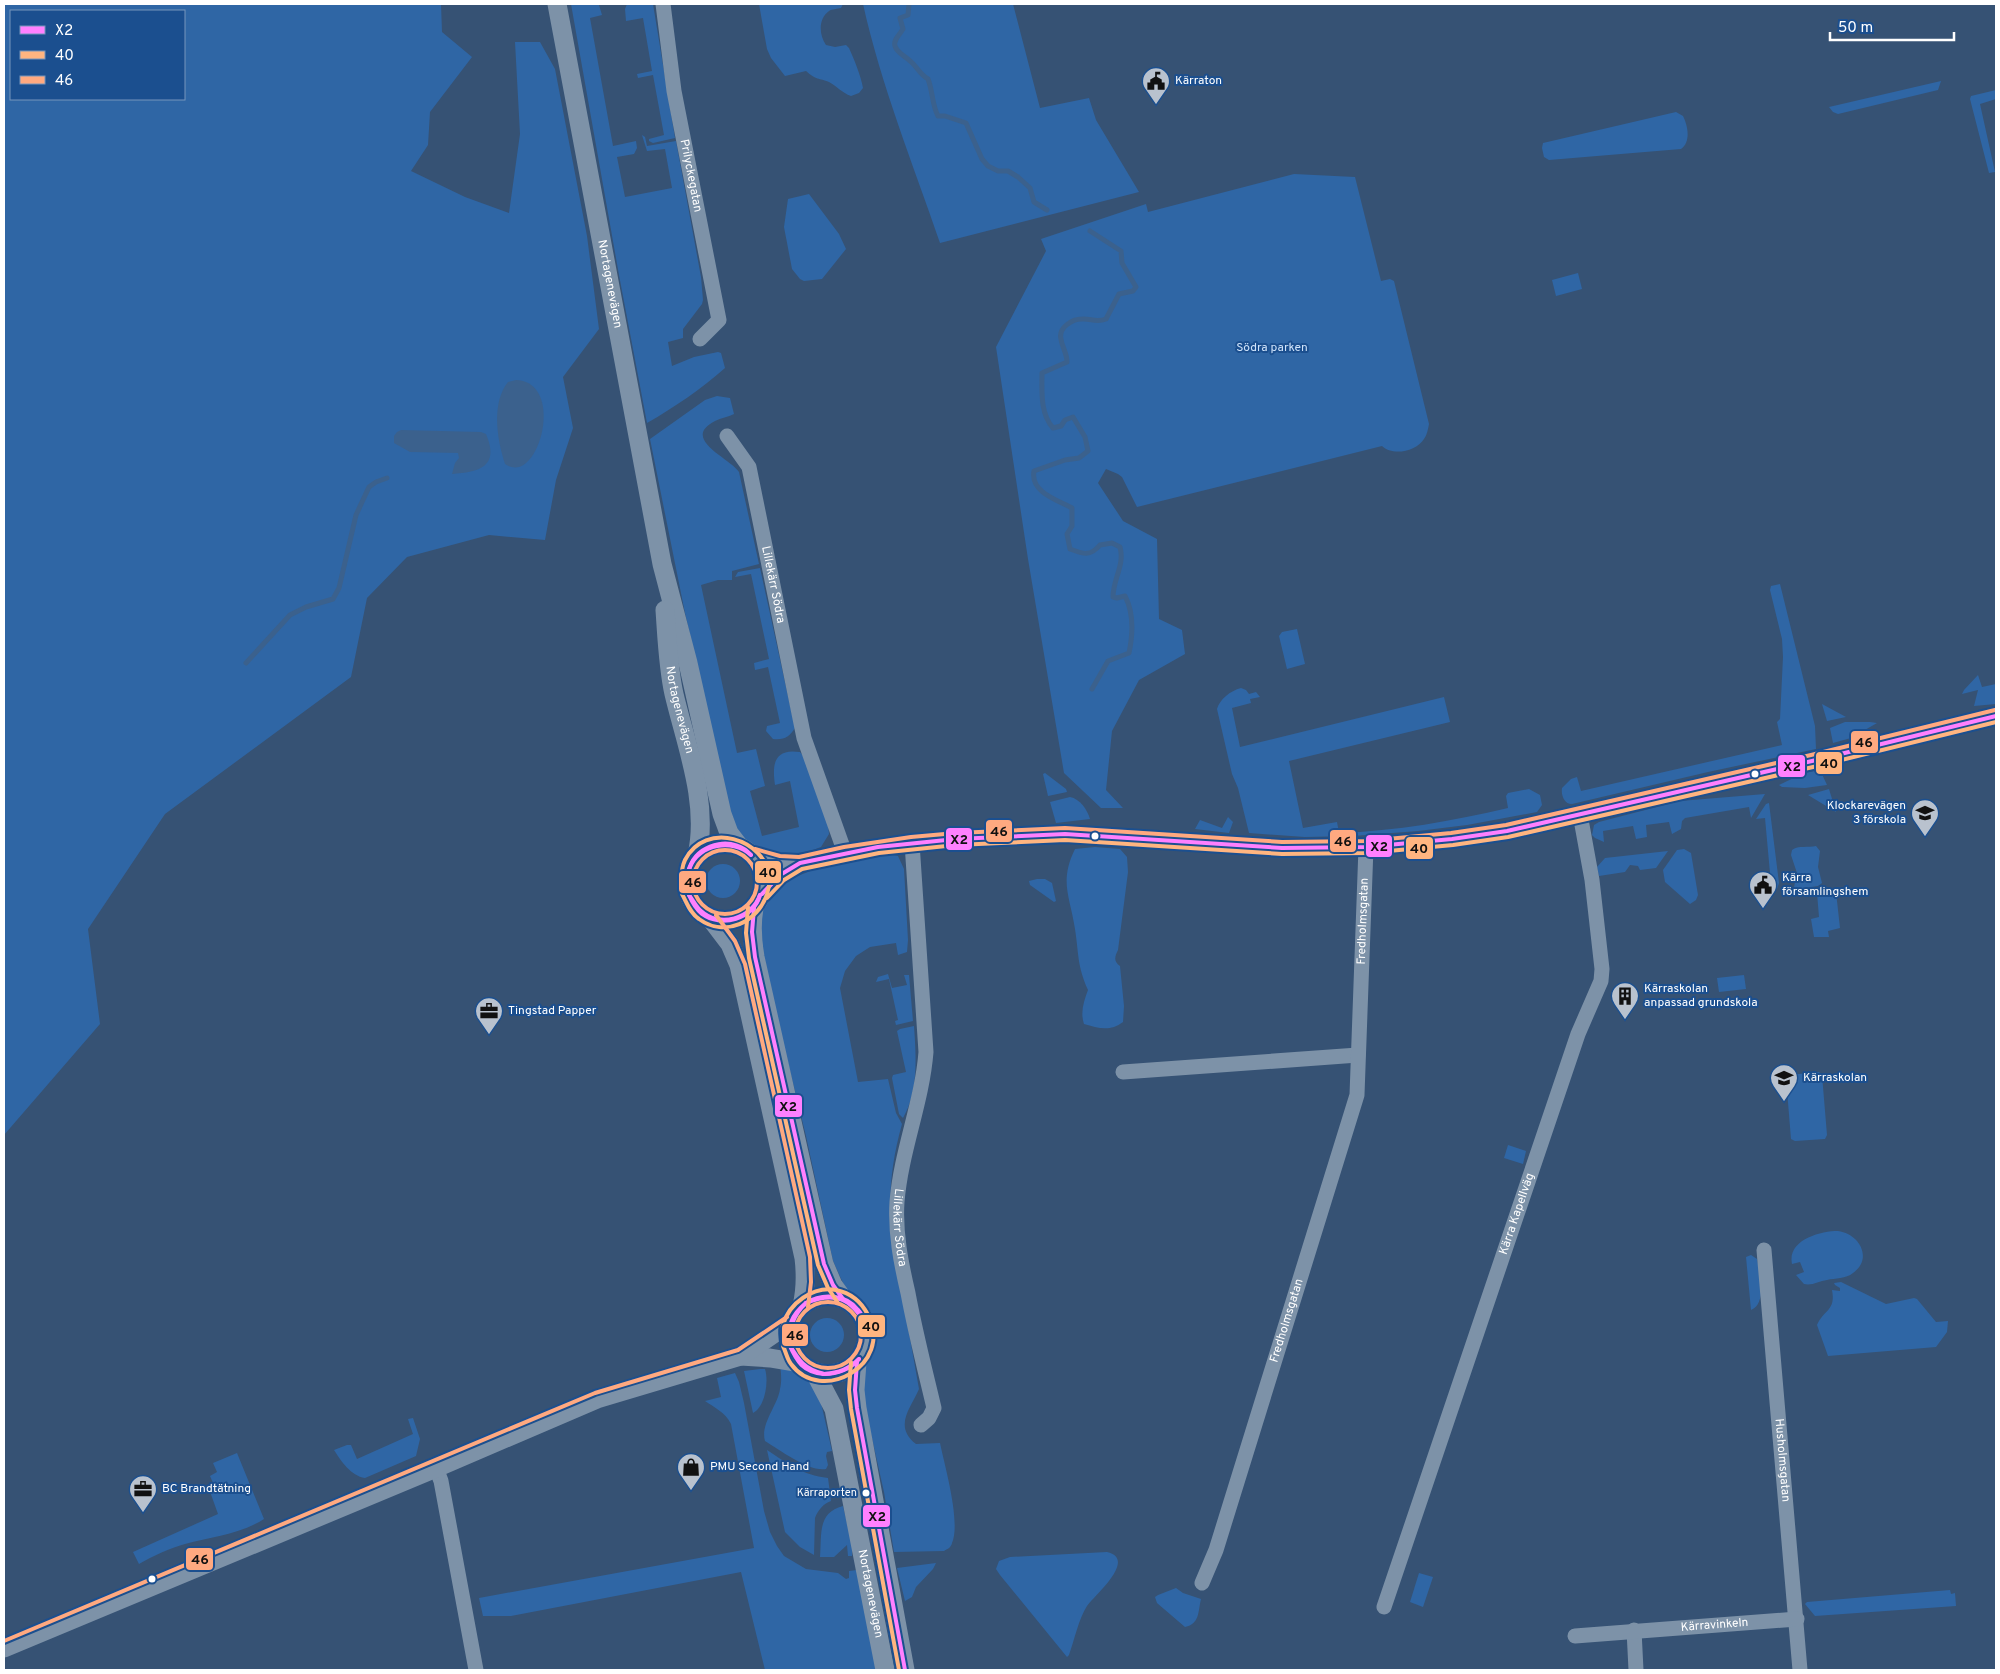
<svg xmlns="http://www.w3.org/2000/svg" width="2000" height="1674" viewBox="0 0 2000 1674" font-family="Overpass,sans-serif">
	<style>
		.green { fill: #2f66a5; fill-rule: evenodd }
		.water { fill: #3b618d }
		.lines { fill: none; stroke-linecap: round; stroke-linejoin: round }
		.stream { stroke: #3b618d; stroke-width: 5 }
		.minor { stroke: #7d92a8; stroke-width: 15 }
		.tertiary { stroke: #7d92a8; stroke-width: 19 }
		.bus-1-casing { stroke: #1b4f8f; stroke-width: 8 }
		.bus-2-casing { stroke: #1b4f8f; stroke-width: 8 }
		.bus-3-casing { stroke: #1b4f8f; stroke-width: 8 }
		.bus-1 { stroke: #ff80ff; stroke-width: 4 }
		.bus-2 { stroke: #ffb580; stroke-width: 4 }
		.bus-3 { stroke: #ffa980; stroke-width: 4 }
		.bus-dot { fill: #fff; stroke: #1b4f8f; stroke-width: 2 }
		.labels { text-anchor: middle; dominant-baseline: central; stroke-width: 4; stroke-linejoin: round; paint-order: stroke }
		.bus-label { font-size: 11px; fill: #fff; stroke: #1b4f8f; text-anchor: end }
		.poi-label { font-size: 12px; fill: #fff; stroke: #1b4f8f; text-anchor: start }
		.street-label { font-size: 12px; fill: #fff; stroke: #1b4f8f }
		.park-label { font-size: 12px; fill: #cfe3fa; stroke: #1b4f8f }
		.line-badge { stroke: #1b4f8f; stroke-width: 2 }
		.pale-badge-label { font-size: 14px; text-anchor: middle; font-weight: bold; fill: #111 }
	</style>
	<rect width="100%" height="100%" fill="#365274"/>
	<g class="green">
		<path d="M4,4H441L442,32L472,57L430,112L428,145L411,171L465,197L509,213L520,134L515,42H540L555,69L587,236L599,329L563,377L573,428L556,480L545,540L489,535L407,557L367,598L351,677L165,814L88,929L100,1024L4,1135ZM11,11H184V99H11Z"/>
		<path d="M571,4H606L599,5L602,15L590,18L613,146L636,141L637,148L634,154L617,157L625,197L672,188L665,149L647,151L642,135L645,137L647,146L676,141L701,277L703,300L702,304L683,329V338L668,342L672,366L694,357L718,352L721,353L725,368C701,389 675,407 647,423L619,275Z"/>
		<polygon points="627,4 653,4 675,138 653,143 649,141 649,139 664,135 653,75 638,78 637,74 652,71 643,18 626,21 625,9"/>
		<path d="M759,4H843L841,8C838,9 832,9 829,11C818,19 819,35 826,45L835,47L846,45L849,48C854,59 861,76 863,88L859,93L851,96C842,93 837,86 829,82C819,78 816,80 806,71L785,76L771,58L767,49Z"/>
		<path d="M863,4H1013L1040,108L1089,98L1096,120L1139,192L940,243C913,164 881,85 863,4Z"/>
		<polygon points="1941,81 1938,90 1838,114 1833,112 1829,107"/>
		<polygon points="1996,90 1996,99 1980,104 1995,172 1989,173 1970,99 1971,96"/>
		<path d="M1676,112L1683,116C1688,126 1691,142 1681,149L1549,160L1544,157L1542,148L1543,143Z"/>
		<path d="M1294,174L1355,177L1381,281L1390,279L1394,281L1429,424C1428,429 1427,435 1424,439C1416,452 1392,456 1382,446L1137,507L1122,477L1118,474L1106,469L1098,483L1123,521L1157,539L1159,619L1182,630L1185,654L1139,680L1112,731L1106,790L1123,808H1101L1064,773L1028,559L996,347L1046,251L1041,239L1146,204L1148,212Z"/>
		<polygon points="809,194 839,234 846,249 822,279 804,281 800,279 792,269 784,227 788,199"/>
		<polygon points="1578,273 1582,289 1556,296 1552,280"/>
		<path d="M717,396L730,398L734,414C728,417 721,418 715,421C680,439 730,458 739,472L759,564L732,571V580H718L701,585L737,753L756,749L765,786L750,791L762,836L799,827L790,781L775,785C772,764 774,748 800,752L804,757L828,824L829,834L821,847C790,860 758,854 735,831L685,613L650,439L705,400Z"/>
		<path d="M760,568L795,728C789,737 785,740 773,739L766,731L767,726L780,723L768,667L755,670L754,663L769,659L751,574L735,577L738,572Z"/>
		<path d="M1780,584L1815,726L1816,749L1708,772L1572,804C1564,804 1561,795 1562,788L1571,779L1577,777L1581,791L1782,745L1777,722L1780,719L1783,657L1782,639L1770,590L1771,586Z"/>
		<polygon points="1297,629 1305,664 1287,669 1279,636 1282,632"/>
		<polygon points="1978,675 1982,687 1996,684 1996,704 1974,706 1978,690 1962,694 1964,690"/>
		<path d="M1241,688L1246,690L1249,694L1256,692L1260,697L1250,699L1251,703L1232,708L1240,747L1444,697L1450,722L1289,761L1303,828L1337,822L1339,833C1396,831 1453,821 1508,808L1506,796L1508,793L1529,789L1540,795L1542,805L1537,812L1467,825L1418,831L1353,836L1305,837L1249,833L1238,788L1232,774L1217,709C1220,699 1230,691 1241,688Z"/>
		<polygon points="1822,704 1846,717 1827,721"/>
		<polygon points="1845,722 1870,722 1877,723 1851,738 1833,743 1830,728"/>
		<polygon points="1820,770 1827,785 1805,788 1782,787 1779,785 1804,773"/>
		<polygon points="1045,773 1066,789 1067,792 1048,796 1043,774"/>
		<polygon points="1829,789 1836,812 1808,795"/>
		<polygon points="1765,794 1751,818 1749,807 1685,818 1682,821 1681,829 1672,834 1669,822 1646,825 1647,837 1636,839 1633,826 1603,831 1604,842 1595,838 1592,835 1594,825 1599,822 1680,801"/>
		<path d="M1070,797C1080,799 1087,809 1090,819L1056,823L1050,802Z"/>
		<polygon points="1769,803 1779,883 1777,889 1769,891 1764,889 1762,885 1771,884 1765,818 1756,819 1766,804"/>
		<polygon points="1228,817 1233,822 1229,833 1195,829 1200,820 1222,828"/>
		<path d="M1816,846L1820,851L1818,867L1822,883L1818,886L1798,889L1794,887L1797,873L1791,855L1792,850C1798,845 1809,848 1816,846Z"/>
		<path d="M1095,847L1120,849L1127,857L1128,872L1118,950C1115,956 1113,961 1120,966L1124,1006L1123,1022C1110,1032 1098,1028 1084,1024C1080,1012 1084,1001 1088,990C1077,965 1079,955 1075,929C1070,896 1059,882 1075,849Z"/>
		<polygon points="1684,849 1691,853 1698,895 1696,900 1690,904 1665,882 1663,870 1677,850"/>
		<polygon points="1668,851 1656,868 1640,870 1638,866 1630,865 1625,872 1599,876 1597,867 1605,858"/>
		<path d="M888,854L898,856L904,869L908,940L907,952L898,955L896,943L870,947L856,956L845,971L840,988L858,1082L888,1079L896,1113L902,1124C891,1164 888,1195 892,1237L919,1389C911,1408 893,1426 916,1444L940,1443C945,1467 961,1522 952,1543C951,1548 947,1549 944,1551L894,1552L884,1492L862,1394V1375L874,1342L873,1326L867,1309L848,1292L843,1283L833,1261L806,1136L760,949L759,914L770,895L790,879L823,866Z"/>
		<circle cx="723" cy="881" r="17"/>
		<polygon points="1037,879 1045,879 1052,883 1056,901 1054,902 1030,885 1029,881"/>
		<polygon points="1836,892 1840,928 1828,931 1829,937 1814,937 1811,919 1819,917 1817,893"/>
		<polygon points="888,974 892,988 907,985 904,975 909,975 913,1021 896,1025 895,1021 898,1020 889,979 876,982 878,977"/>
		<polygon points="1744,975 1746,989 1719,992 1717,978"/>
		<path d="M914,1026C916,1056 919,1091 903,1118L899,1114L892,1078L893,1075L906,1072L897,1031L900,1029Z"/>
		<polygon points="1819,1072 1822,1075 1827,1135 1825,1139 1795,1141 1791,1139 1786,1078 1789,1075"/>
		<polygon points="1508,1145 1526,1151 1523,1164 1504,1158"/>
		<path d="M1838,1231C1860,1234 1873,1259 1853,1273C1846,1279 1835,1278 1827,1280C1819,1281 1812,1286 1804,1284L1796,1275L1804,1272L1800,1262L1792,1264C1787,1240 1820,1231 1838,1231Z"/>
		<path d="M1751,1255L1757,1259C1760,1273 1767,1304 1751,1310L1746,1257Z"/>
		<path d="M1841,1282L1886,1304L1914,1298L1917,1299L1936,1322L1948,1321L1947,1332L1936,1347L1828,1356L1817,1325C1824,1309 1836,1311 1832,1290L1840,1291V1288L1835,1285L1834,1283Z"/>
		<circle cx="827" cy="1335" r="17"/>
		<path d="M780,1365L804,1376L819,1394L832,1451L827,1452L826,1456L828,1465L826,1469C809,1472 780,1450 765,1441C760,1424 778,1405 780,1389C782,1381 781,1372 780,1365Z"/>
		<path d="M760,1369H765C769,1382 765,1407 753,1413L744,1371Z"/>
		<path d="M735,1373L739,1382L744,1403L764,1511L770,1532L777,1546L784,1556L806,1569L838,1573L846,1579L849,1578V1571L857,1570L876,1670H765L741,1572L511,1616H483L479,1598L754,1548L731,1424C725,1412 715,1408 705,1401L721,1397L717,1378Z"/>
		<path d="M413,1418L420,1439L416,1456L365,1478C351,1476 341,1461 334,1450L347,1445H351L357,1459L413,1434L408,1419Z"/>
		<path d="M767,1450C788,1464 802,1475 828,1478L831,1501C823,1504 818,1510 815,1518L814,1555L800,1547L785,1532Z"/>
		<path d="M237,1453L264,1519C241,1534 211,1537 185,1544C170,1548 153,1556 139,1564L133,1552L218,1514L208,1486L213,1483L210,1476L217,1472L213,1463Z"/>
		<path d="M843,1506L852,1544V1556H848L847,1545L834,1557H820C822,1534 817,1513 843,1506Z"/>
		<path d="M1107,1552C1138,1559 1094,1596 1087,1606C1079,1618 1074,1641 1069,1655L1067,1657L1000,1575L996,1569L999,1561L1010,1557Z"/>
		<polygon points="936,1563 933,1569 916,1587 912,1597 905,1601 897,1568"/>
		<polygon points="1419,1573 1433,1577 1423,1607 1410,1602"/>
		<path d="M1176,1588L1183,1593L1201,1599C1198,1611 1200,1624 1185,1627L1157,1603L1155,1597L1158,1595Z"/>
		<polygon points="1950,1590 1951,1594 1955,1593 1956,1606 1815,1616 1805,1604 1807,1602"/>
	</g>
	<g class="water">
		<path d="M516,380C567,382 538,488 505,464C497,440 491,403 508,382Z"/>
		<path d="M401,430L481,432L486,434C500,467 479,472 452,474L455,463L459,458L458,453L410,452L394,443V436L397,432Z"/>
	</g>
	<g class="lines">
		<g class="stream">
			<path d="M909,4L908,15L900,18L903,29C900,34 893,40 895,46C897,53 905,56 909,60C917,66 919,74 928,79C933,92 932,105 938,116H945L966,123L982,159L988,166L998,171H1008L1018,177L1030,188L1034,202L1047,210"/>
			<path d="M1090,231L1121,251L1122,263L1136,287L1133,291L1119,294L1106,319C1096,323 1090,318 1082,319C1072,319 1058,328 1061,339C1062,347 1067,353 1067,362L1042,373C1042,392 1040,413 1053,428L1061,426L1065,420L1073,417L1085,437L1088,451L1079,458L1065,460L1034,471C1030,492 1057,500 1072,508V526L1067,534L1070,549C1083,554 1090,557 1100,545L1112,543L1120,547C1125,565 1113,579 1113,597L1117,598L1125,596C1134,613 1133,634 1129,653L1108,661L1092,689"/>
			<polyline points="246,663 290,615 306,607 333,599 339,588 356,515 369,487 376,482 387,478"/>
		</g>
		<g class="minor">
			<path id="s1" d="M663,4L674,91L719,320L700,339"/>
			<path id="s2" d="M727,436L749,467L804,738L845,853"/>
			<path id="s3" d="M912,843L926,1052C922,1103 901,1151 897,1202C895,1233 901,1263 908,1293C915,1331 925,1370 934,1408L929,1418L921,1425"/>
			<polyline points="753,855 779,862 800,863 845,853 912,843 956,839 1065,834 1282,848 1366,847 1452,839 1507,831 1559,819 1812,761 1996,716"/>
			<polyline points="762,894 780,875 800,863"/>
			<polyline points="1123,1072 1358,1055"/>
			<path id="s4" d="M1764,1250L1800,1670"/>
			<polyline points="436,1468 441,1481 476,1670"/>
			<path id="s5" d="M1202,1583L1216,1550L1357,1095L1366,847"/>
			<path id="s6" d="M1384,1607L1578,1034L1601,981L1602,969L1592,880L1580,814"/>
			<polyline points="1634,1630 1636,1670"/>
			<path id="s7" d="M1575,1636L1797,1619"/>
		</g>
		<g class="tertiary">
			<path id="s8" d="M557,4L662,564L688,663L722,814L729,833L739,846"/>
			<path id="s9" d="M665,610C667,638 668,667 674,694C686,745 709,803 697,855"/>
			<circle cx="725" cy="882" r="38"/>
			<path d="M754,908C751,925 752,940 755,957L824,1264L833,1285L843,1299"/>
			<path d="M711,919L730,944L739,965L804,1258C806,1275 806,1289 802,1306"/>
			<circle cx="828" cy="1335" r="39"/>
			<polyline points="741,1356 770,1358 800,1363"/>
			<polyline points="857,1362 855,1390 857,1408 905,1670"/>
			<path id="s10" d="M815,1373L834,1409L885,1670"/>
			<polyline points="4,1648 436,1468 597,1399 741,1356 791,1322"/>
		</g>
		<g class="bus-1-casing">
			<g id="bus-1">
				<path d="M688,887C687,879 687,871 691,864C701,842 735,836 751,855"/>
				<path d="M688,887C688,881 688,873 690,867C699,844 733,838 751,855"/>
				<polyline points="762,894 780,875 800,863 878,847 956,839 1065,834 1282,848 1366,847 1452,839 1507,831 1812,761 1996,716"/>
				<path d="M689,895C693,900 696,907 701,911C719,928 752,919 760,895"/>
				<path d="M689,895C692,902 696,909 702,914C721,928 754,919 760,895"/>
				<polyline points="754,908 752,932 755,957 824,1264 833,1285 843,1299"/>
				<path d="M806,1303C822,1293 846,1294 858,1310C862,1314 864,1320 866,1325"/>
				<path d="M806,1303C835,1291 851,1298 866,1325"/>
				<path d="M789,1344C799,1361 804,1369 824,1374"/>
				<path d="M789,1344C797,1362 803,1372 824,1374"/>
				<path d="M789,1344C789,1325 790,1316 806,1303"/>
				<path d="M789,1344C790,1327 793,1315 806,1303"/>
				<polyline points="857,1362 855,1390 857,1408 905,1670"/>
				<path d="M824,1374C839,1374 850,1369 859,1359"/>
				<path d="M824,1374C839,1373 849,1369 859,1359"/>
			</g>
		</g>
		<g class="bus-2-casing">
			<g id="bus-2">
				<path d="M681,890C682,880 680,870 685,860C705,820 766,838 770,879C770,885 768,889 767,894C758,922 725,938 699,919C690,913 687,903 682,894"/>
				<polyline points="767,898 784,880 802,869 879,853 956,845 1065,840 1282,854 1367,853 1453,845 1508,837 1813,767 1996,722"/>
				<polyline points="748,907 746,933 749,958 818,1265 828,1288 838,1303"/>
				<path d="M783,1344C783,1338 781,1331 783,1325C789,1303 813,1286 836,1290C851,1293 862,1303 868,1315C894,1365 821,1405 791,1364C787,1359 786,1352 783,1346"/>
				<polyline points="851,1362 849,1390 851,1409 899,1670"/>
			</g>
		</g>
		<g class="bus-3-casing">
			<g id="bus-3">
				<polyline points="755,849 780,856 799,857 844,847 911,837 956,833 1065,828 1282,842 1366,841 1451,833 1506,825 1811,755 1995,710"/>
				<circle cx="725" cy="882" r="32"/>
				<polyline points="716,915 735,941 745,964 810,1257 811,1282 808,1307"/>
				<circle cx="828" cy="1335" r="33"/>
				<polyline points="4,1641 595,1393 738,1350 787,1317"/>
			</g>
		</g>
		<use href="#bus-1" class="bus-1"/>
		<use href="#bus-2" class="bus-2"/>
		<use href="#bus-3" class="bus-3"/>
	</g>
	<defs>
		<g id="civic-pin" transform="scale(1.4375)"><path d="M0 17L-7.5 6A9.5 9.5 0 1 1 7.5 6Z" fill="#b9c2ce" stroke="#1b4f8f"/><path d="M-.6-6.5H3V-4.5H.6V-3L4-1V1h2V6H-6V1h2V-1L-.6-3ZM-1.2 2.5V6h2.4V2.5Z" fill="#111"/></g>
		<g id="school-pin" transform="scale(1.4375)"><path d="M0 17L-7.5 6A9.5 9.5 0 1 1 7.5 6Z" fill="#b9c2ce" stroke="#1b4f8f"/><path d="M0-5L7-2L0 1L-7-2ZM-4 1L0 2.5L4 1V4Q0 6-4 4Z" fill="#111"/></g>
		<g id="building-pin" transform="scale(1.4375)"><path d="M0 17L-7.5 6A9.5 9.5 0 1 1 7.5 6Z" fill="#b9c2ce" stroke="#1b4f8f"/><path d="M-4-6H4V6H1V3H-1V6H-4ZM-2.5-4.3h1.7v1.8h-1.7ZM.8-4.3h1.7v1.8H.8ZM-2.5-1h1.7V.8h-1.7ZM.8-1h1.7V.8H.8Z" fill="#111"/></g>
		<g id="office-pin" transform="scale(1.4375)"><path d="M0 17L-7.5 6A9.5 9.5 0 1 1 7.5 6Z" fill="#b9c2ce" stroke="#1b4f8f"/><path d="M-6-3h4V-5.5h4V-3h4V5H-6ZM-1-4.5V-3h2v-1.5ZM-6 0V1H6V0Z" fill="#111"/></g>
		<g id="shop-pin" transform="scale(1.4375)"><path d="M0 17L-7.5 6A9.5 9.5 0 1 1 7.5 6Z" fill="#b9c2ce" stroke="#1b4f8f"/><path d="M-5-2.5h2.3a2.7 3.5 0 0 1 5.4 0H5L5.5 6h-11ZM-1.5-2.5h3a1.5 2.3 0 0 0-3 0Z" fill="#111"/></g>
	</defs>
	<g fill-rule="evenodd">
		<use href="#civic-pin" x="1156" y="81"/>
		<use href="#school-pin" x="1925" y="813"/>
		<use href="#civic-pin" x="1763" y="885"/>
		<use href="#building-pin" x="1625" y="996"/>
		<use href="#office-pin" x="489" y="1011"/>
		<use href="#school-pin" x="1784" y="1078"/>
		<use href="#shop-pin" x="691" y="1467"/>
		<use href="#office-pin" x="143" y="1489"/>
	</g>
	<g class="bus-dot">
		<circle cx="1755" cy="774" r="4.5"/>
		<circle cx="1095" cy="836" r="4.5"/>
		<circle cx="866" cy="1493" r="4.5"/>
		<circle cx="152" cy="1579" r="4.5"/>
	</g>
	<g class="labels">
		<g class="bus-label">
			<text x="857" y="1493">Kärraporten</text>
		</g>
		<g class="poi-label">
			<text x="1175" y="81">Kärraton</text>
			<text x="1906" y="806" text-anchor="end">Klockarevägen<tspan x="1906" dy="14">3 förskola</tspan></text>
			<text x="1782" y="878">Kärra<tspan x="1782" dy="14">församlingshem</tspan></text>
			<text x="1644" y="989">Kärraskolan<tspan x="1644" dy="14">anpassad grundskola</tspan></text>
			<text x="508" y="1011">Tingstad Papper</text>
			<text x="1803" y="1078">Kärraskolan</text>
			<text x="710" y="1467">PMU Second Hand</text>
			<text x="162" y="1489">BC Brandtätning</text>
		</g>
		<g class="street-label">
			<text stroke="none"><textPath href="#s1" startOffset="174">Prilyckegatan</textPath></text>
			<text stroke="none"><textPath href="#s8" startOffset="285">Nortagenevägen</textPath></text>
			<text stroke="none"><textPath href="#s2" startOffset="158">Lillekärr Södra</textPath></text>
			<text stroke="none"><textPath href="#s9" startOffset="101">Nortagenevägen</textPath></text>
			<text stroke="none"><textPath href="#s5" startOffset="686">Fredholmsgatan</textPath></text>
			<text stroke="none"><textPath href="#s6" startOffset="415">Kärra Kapellväg</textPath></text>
			<text stroke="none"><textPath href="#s3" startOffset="388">Lillekärr Södra</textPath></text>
			<text stroke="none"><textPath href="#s5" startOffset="276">Fredholmsgatan</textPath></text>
			<text stroke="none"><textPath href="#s4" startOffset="211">Husholmsgatan</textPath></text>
			<text stroke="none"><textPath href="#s10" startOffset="229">Nortagenevägen</textPath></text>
			<text stroke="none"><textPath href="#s7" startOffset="140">Kärravinkeln</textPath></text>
		</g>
		<g class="park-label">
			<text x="1272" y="348">Södra parken</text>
		</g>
	</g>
	<g class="line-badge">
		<rect x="1850" y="730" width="29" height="24" rx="5" fill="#ffa980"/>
		<rect x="1815" y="751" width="28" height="24" rx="5" fill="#ffb580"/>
		<rect x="1777" y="754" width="29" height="24" rx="5" fill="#ff80ff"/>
		<rect x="985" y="819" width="28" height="24" rx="5" fill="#ffa980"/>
		<rect x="945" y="827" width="28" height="24" rx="5" fill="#ff80ff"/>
		<rect x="1329" y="829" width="28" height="24" rx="5" fill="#ffa980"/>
		<rect x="1365" y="834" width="28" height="24" rx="5" fill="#ff80ff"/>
		<rect x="1405" y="836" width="29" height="24" rx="5" fill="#ffb580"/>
		<rect x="754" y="860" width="28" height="24" rx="5" fill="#ffb580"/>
		<rect x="678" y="870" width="29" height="24" rx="5" fill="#ffa980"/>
		<rect x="774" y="1094" width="29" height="24" rx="5" fill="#ff80ff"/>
		<rect x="857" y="1314" width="29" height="24" rx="5" fill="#ffb580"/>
		<rect x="781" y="1323" width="28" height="24" rx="5" fill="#ffa980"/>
		<rect x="862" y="1504" width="29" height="24" rx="5" fill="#ff80ff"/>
		<rect x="185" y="1547" width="29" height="24" rx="5" fill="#ffa980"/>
	</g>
	<g class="pale-badge-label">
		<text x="1864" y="747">46</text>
		<text x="1829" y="768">40</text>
		<text x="1792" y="771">X2</text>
		<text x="999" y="836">46</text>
		<text x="959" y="844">X2</text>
		<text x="1343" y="846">46</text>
		<text x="1379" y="851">X2</text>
		<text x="1419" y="853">40</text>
		<text x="768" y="877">40</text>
		<text x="693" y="887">46</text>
		<text x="788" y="1111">X2</text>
		<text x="871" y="1331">40</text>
		<text x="795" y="1340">46</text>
		<text x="877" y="1521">X2</text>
		<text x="200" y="1564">46</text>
	</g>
	<rect width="2000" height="1674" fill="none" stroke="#ffffff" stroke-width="10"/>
	<rect x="10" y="10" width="175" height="90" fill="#1b4f8f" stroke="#7695bc"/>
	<rect x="20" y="26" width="25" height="8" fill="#ff80ff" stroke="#7695bc"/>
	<text x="55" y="35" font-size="15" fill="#ffffff">X2</text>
	<rect x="20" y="51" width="25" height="8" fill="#ffb580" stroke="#7695bc"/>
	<text x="55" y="60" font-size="15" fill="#ffffff">40</text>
	<rect x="20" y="76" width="25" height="8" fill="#ffa980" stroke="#7695bc"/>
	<text x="55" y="85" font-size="15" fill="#ffffff">46</text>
	<path d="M1830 32v8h124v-8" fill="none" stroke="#ffffff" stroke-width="2.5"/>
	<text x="1838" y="32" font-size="15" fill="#ffffff" stroke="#1b4f8f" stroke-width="4" paint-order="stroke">50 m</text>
</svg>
